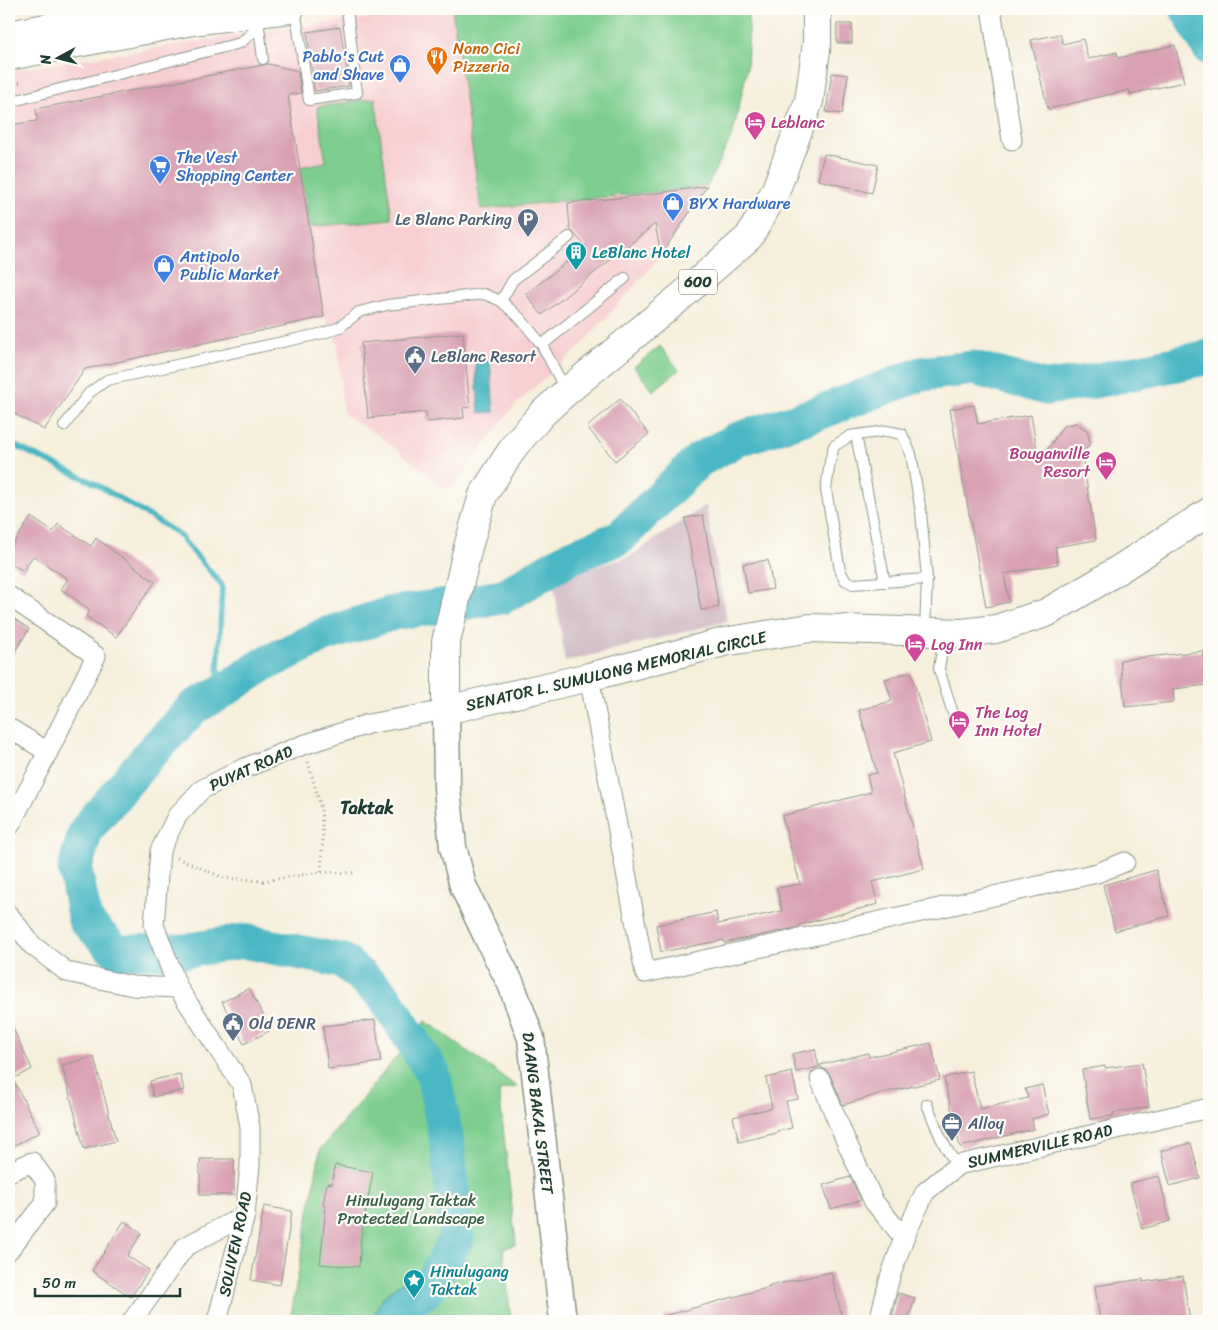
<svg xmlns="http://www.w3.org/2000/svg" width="1218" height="1330" viewBox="0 0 1218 1330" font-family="Sriracha,sans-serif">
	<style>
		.built { fill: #f7cfd1 }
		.industrial { fill: #d2bdc6 }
		.green { fill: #7ece8f; stroke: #4e8662 }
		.water { fill: #49b7c4; stroke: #347a7c }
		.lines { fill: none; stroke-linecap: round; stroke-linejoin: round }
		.stream { stroke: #49b7c4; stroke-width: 5.5 }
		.river { stroke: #49b7c4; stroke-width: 35 }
		.building { fill: #d9a0b3 }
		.lane-casing { stroke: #8a9688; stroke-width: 12 }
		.street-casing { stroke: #8a9688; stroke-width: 21 }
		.secondary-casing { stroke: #8a9688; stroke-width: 29 }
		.primary-casing { stroke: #8a9688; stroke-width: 30 }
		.path { stroke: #8a9688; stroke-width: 3; stroke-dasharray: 1 4; stroke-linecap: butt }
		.lane { stroke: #fff; stroke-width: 10 }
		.street { stroke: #fff; stroke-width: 19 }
		.secondary { stroke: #fff; stroke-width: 26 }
		.primary { stroke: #fff; stroke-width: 28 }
		.path-bridge { stroke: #8a9688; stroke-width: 3; stroke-dasharray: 1 4; stroke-linecap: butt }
		.labels { text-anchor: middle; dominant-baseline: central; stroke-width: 4.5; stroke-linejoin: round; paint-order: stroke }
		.shield { fill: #fdfcf7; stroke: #62766e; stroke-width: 1 }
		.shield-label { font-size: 15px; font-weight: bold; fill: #1f3d34 }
		.food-label { font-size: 16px; fill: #c56008; stroke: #fdfcf7; text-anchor: start }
		.shop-label { font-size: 16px; fill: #366cbe; stroke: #fdfcf7; text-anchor: start }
		.hotel-label { font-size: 16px; fill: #b23c85; stroke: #fdfcf7; text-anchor: start }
		.service-label { font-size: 16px; fill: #4e5e75; stroke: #fdfcf7; text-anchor: start }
		.culture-label { font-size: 16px; fill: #0d838f; stroke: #fdfcf7; text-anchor: start }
		.street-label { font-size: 16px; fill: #1f3d34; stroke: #fdfcf7 }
		.park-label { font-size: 16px; fill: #37614b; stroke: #fdfcf7 }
		.neighbourhood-label { font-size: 18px; font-weight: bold; fill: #1f3d34; stroke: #fdfcf7 }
	</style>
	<rect width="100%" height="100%" fill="#fdfcf7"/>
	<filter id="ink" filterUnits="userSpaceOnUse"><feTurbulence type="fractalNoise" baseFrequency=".02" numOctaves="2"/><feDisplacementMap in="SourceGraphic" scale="10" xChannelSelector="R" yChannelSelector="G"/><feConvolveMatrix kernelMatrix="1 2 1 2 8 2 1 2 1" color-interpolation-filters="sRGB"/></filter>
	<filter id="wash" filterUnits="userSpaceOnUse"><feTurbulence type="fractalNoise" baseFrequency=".0096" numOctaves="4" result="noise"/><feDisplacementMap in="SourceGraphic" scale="20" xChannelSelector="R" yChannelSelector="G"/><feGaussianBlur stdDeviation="1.12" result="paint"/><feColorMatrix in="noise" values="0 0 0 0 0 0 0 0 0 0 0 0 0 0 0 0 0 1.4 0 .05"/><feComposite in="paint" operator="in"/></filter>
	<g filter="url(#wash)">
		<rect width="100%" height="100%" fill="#f6efdc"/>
		<polygon class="built" points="444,9 452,9 481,209 648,194 660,257 583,344 514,406 450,491 383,439 343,413 338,344 324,317 85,369 44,430 9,411 9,71 277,29"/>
		<polygon class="industrial" points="706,505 727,621 565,662 553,579 629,557"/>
		<g class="green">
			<polygon points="452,9 747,9 749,27 747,70 733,133 707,187 481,209"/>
			<polygon points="375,98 392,219 310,227 299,167 326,162 317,107"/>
			<polygon points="660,346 679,370 653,391 634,367"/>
			<polygon points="426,1021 517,1087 499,1091 516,1244 503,1249 511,1319 516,1321 290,1321 320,1150"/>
		</g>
		<g class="water">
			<polygon points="490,359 494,412 479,413 475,360"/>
			<polygon points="401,1282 427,1290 437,1303 416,1316 412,1321 370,1321 383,1297"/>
		</g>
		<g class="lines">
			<polyline class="stream" points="9,443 96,484 177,533 222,585 217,695"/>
			<g class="river">
				<polyline points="1187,9 1209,48"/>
				<polyline points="392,1321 414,1299 427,1290 457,1238 447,1142 433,1073 383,995 343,961 243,941 185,951 117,952 85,920 75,868 86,830 149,755 194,707 217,695 261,666 324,635 393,613 502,597 571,557 619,538 699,460 736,440 816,414 921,374 974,368 1047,388 1094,381 1209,357"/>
			</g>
		</g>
		<g id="blocks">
			<g class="building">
				<rect x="837" y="24" width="15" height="19"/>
				<polygon points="340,27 349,86 315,91 307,32"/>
				<polygon points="1060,34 1063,44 1083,39 1088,59 1117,52 1118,58 1175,45 1184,82 1130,94 1129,90 1048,109 1031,40"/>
				<polygon points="268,64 298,71 301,93 288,95 324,317 85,369 44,430 9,411 9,125 37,121 36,109"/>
				<polygon points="832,73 848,75 842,114 826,112"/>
				<polygon points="824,154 878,165 872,193 818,180"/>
				<polygon points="707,186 661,255 655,224 542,315 526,294 586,247 570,229 568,203 637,196"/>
				<polygon points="463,333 470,407 463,408 464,418 427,422 426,412 368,418 361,343"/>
				<polygon points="620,399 649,434 615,461 587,427"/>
				<polygon points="974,405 978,424 1031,415 1039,462 1063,426 1076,423 1087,430 1090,443 1082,456 1096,540 1055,547 1058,564 1004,574 1009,602 986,607 950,409"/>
				<polygon points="703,515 719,607 701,610 685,518"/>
				<polygon points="31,517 53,532 58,524 91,546 96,538 155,582 116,637 86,616 90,610 61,589 68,579 33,556 23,571 9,562 9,550"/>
				<polygon points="768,560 773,589 748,593 743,564"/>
				<polygon points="9,615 29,629 9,661"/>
				<polygon points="1203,651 1207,685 1173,689 1174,702 1125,707 1120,660"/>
				<polygon points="911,672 931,742 893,753 924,869 872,882 878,904 799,925 800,927 724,943 724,940 661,952 656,925 716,912 718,924 782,911 777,888 800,884 782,816 871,792 867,775 877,773 859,710 892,701 885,679"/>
				<polygon points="1156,870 1169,916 1115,931 1103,885"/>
				<polygon points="249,988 271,1030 244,1044 222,1002"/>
				<polygon points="9,1020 32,1069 13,1079 40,1132 9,1148"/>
				<polygon points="375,1020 381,1062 328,1069 323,1026"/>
				<polygon points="931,1043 940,1080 879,1094 843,1105 830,1075 826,1070 821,1068 820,1065 868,1053 869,1057"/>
				<polygon points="815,1049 819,1067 796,1072 792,1054"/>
				<polygon points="94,1057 116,1141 84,1149 62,1065"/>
				<polygon points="1142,1063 1149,1107 1113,1113 1113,1116 1090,1119 1082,1070 1105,1066 1105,1068"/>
				<polygon points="971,1071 980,1109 1028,1098 1025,1089 1042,1085 1049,1114 1032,1119 1034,1129 960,1147 944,1078"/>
				<polygon points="792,1072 798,1099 786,1101 792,1128 777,1131 777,1133 739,1142 733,1117 772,1108 766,1078"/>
				<polygon points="180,1074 184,1090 153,1097 150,1081"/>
				<polygon points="1191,1143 1200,1178 1170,1186 1161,1151"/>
				<rect x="200" y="1159" width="34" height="36"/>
				<polygon points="335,1165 373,1172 361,1237 359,1267 320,1264 326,1206 323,1205 327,1183 332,1184"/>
				<polygon points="1159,1176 1170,1221 1142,1229 1130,1183"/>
				<polygon points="850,1177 861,1200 831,1209 823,1185"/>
				<polygon points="264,1206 292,1211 280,1285 251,1280"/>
				<polygon points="124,1221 142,1233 127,1256 149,1270 131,1297 92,1271"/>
				<polygon points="831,1272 843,1321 665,1321 664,1316 770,1287 769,1286"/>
				<polygon points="1183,1276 1190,1321 1100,1321 1095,1286 1143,1279 1143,1282"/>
				<polygon points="898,1293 915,1298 908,1321 891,1321"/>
			</g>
		</g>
	</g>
	<g filter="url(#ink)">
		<use href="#blocks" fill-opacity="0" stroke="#8a9688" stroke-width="1"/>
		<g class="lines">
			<g class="lane-casing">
				<g id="lane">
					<polyline points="295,9 309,100 357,93 347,9"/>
					<polyline points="259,27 263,59"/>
					<polyline points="9,102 240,43 259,27 262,14"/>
					<polyline points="501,301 513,280 569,237"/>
					<polyline points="542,345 625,278"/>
					<polyline points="64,426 89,393 107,380 324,333 340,327 359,312 387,305 484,294 501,301 520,318 542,345 566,391"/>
					<polyline points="856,435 885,582"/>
					<polyline points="925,630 927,579 921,512 911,454 902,434 887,431 856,435 850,436 834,446 830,461 826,490 840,570 845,580 853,584 927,579"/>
					<polyline points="939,633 942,650 939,669 957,726"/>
					<path d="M927,1104C935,1124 943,1148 958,1165"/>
				</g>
			</g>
			<g class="street-casing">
				<g id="street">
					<polyline points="991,9 1012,140"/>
					<polyline points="9,596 96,656 48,752 9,827"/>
					<polyline points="589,677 645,973 1097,873 1125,862"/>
					<polyline points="9,728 48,752"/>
					<polyline points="9,915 32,945 67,972 133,986 178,988"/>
					<polyline points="820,1079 845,1139 874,1202 904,1238"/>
					<polyline points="9,1172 32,1162 45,1180 45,1203 9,1250"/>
					<polyline points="132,1321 185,1247 245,1215"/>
					<polyline points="217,1321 245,1215 250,1165 250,1127 242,1085 178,988 154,925 160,851 177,816 201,790 242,769 303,745 368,724 446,710"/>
					<polyline points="879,1321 890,1277 904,1238 925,1192 958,1165 1209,1108"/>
				</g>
			</g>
			<g class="secondary-casing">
				<polyline id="secondary" points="446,710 447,788 453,847 463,886 490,943 511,984 531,1038 563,1321"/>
			</g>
			<g class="primary-casing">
				<g id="primary">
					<polyline points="817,9 817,43 809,101 775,192 749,237 684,294 566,392 542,414 515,445 483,495 468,547 446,642 446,710 589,677 724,642 810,628 962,633 996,629 1046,613 1099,582 1209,512"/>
					<polyline points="9,35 145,9"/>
					<polyline points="9,56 192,21 290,9"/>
				</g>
			</g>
			<g class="path">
				<polyline points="9,84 22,82"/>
				<polyline points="308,762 321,808 323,839 321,872"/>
				<polyline points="177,858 224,878 263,881 321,872 354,873"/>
			</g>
			<use href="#lane" class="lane"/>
			<use href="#street" class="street"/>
			<use href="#secondary" class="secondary"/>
			<use href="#primary" class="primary"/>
			<polyline class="path-bridge" points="9,94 12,114"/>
		</g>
	</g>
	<defs>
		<g id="restaurant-pin" transform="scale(1.125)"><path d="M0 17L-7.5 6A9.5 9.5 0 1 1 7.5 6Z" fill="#e8710a" stroke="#fdfcf7"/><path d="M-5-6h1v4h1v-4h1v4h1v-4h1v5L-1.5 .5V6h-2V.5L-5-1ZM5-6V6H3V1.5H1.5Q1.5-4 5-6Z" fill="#fff"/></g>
		<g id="shop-pin" transform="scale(1.125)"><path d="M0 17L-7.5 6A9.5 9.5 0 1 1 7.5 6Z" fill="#3f7fe0" stroke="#fdfcf7"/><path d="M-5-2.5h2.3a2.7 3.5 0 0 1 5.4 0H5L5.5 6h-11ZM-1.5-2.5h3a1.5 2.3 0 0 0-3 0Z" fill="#fff"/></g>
		<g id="hotel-pin" transform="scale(1.125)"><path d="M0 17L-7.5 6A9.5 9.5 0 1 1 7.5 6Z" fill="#d1479c" stroke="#fdfcf7"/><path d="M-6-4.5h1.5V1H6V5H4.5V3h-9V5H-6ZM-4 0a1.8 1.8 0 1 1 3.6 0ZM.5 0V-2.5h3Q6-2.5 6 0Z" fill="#fff"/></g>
		<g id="supermarket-pin" transform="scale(1.125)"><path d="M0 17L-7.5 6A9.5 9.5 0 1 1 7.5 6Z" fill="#3f7fe0" stroke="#fdfcf7"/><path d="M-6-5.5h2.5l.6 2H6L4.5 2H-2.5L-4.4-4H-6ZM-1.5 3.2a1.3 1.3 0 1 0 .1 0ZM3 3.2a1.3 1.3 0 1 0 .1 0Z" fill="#fff"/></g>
		<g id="parking-pin" transform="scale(1.125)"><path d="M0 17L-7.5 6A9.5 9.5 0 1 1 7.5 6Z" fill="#5c6f8a" stroke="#fdfcf7"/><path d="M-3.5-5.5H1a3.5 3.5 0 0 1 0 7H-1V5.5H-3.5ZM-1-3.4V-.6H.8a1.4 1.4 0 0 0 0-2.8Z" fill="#fff"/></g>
		<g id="building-pin" transform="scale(1.125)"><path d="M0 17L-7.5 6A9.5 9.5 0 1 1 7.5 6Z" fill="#0f9aa8" stroke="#fdfcf7"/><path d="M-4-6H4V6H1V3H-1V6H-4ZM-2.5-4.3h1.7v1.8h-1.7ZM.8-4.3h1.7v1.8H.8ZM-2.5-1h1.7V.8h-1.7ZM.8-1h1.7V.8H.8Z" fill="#fff"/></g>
		<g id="civic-pin" transform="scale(1.125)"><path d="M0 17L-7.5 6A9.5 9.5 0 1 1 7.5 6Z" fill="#5c6f8a" stroke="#fdfcf7"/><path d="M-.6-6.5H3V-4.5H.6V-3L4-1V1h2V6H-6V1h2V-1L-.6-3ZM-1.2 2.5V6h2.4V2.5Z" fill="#fff"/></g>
		<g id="office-pin" transform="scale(1.125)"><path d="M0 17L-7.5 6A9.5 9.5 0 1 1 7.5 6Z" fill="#5c6f8a" stroke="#fdfcf7"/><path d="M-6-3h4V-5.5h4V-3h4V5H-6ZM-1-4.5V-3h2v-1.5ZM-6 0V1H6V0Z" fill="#fff"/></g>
		<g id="sight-pin" transform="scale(1.125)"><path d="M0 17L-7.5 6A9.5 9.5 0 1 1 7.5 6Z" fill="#0f9aa8" stroke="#fdfcf7"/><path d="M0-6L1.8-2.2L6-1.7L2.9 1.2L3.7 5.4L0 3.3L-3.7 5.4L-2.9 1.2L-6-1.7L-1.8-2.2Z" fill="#fff"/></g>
	</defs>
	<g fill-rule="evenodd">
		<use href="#restaurant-pin" x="437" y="57"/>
		<use href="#shop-pin" x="400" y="65"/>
		<use href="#hotel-pin" x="755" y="122"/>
		<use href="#supermarket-pin" x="160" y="166"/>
		<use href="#shop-pin" x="673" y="203"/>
		<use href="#parking-pin" x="528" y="219"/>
		<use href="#building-pin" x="576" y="252"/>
		<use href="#shop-pin" x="164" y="265"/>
		<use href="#civic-pin" x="415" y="356"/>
		<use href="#hotel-pin" x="1106" y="462"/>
		<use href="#hotel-pin" x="915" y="644"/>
		<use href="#hotel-pin" x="959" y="721"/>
		<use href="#civic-pin" x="233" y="1023"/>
		<use href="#office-pin" x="952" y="1123"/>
		<use href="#sight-pin" x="414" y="1280"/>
	</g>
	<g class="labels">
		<rect class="shield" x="679" y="269.5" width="38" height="25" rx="4"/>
		<g class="shield-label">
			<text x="698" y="282">600</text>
		</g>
		<g class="food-label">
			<text x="453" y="48">Nono Cici<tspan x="453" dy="18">Pizzeria</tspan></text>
		</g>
		<g class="shop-label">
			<text x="384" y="56" text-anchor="end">Pablo's Cut<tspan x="384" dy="18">and Shave</tspan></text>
			<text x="176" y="157">The Vest<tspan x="176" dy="18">Shopping Center</tspan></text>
			<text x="689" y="203">BYX Hardware</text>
			<text x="180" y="256">Antipolo<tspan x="180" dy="18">Public Market</tspan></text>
		</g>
		<g class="hotel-label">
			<text x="771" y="122">Leblanc</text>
			<text x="1090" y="453" text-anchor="end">Bouganville<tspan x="1090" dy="18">Resort</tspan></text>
			<text x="931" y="644">Log Inn</text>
			<text x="975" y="712">The Log<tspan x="975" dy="18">Inn Hotel</tspan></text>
		</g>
		<g class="service-label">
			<text x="512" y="219" text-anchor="end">Le Blanc Parking</text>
			<text x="431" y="356">LeBlanc Resort</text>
			<text x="249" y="1023">Old DENR</text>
			<text x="968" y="1123">Alloy</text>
		</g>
		<g class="culture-label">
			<text x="592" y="252">LeBlanc Hotel</text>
			<text x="430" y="1271">Hinulugang<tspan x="430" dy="18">Taktak</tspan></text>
		</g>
		<g class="street-label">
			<text transform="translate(616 671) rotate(-13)">SENATOR L. SUMULONG MEMORIAL CIRCLE</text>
			<text transform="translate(251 768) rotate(-24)">PUYAT ROAD</text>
			<text transform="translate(538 1113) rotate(83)">DAANG BAKAL STREET</text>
			<text transform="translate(1040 1146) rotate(-13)">SUMMERVILLE ROAD</text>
			<text transform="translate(235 1244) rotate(-78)">SOLIVEN ROAD</text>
		</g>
		<g class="park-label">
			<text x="411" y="1200">Hinulugang Taktak<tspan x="411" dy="18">Protected Landscape</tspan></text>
		</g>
		<g class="neighbourhood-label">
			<text x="367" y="808">Taktak</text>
		</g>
	</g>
	<rect width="1218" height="1330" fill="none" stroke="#fdfcf7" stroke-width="30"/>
	<g transform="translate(58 58) rotate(263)" stroke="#fdfcf7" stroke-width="4" paint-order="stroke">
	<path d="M0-4L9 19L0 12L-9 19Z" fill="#1f3d34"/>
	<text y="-8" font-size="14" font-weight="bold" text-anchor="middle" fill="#1f3d34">N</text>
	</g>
	<path d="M35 1288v8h145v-8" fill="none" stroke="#1f3d34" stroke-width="2.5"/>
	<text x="42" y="1288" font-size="15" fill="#1f3d34" stroke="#fdfcf7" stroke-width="4" paint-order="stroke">50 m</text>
</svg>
